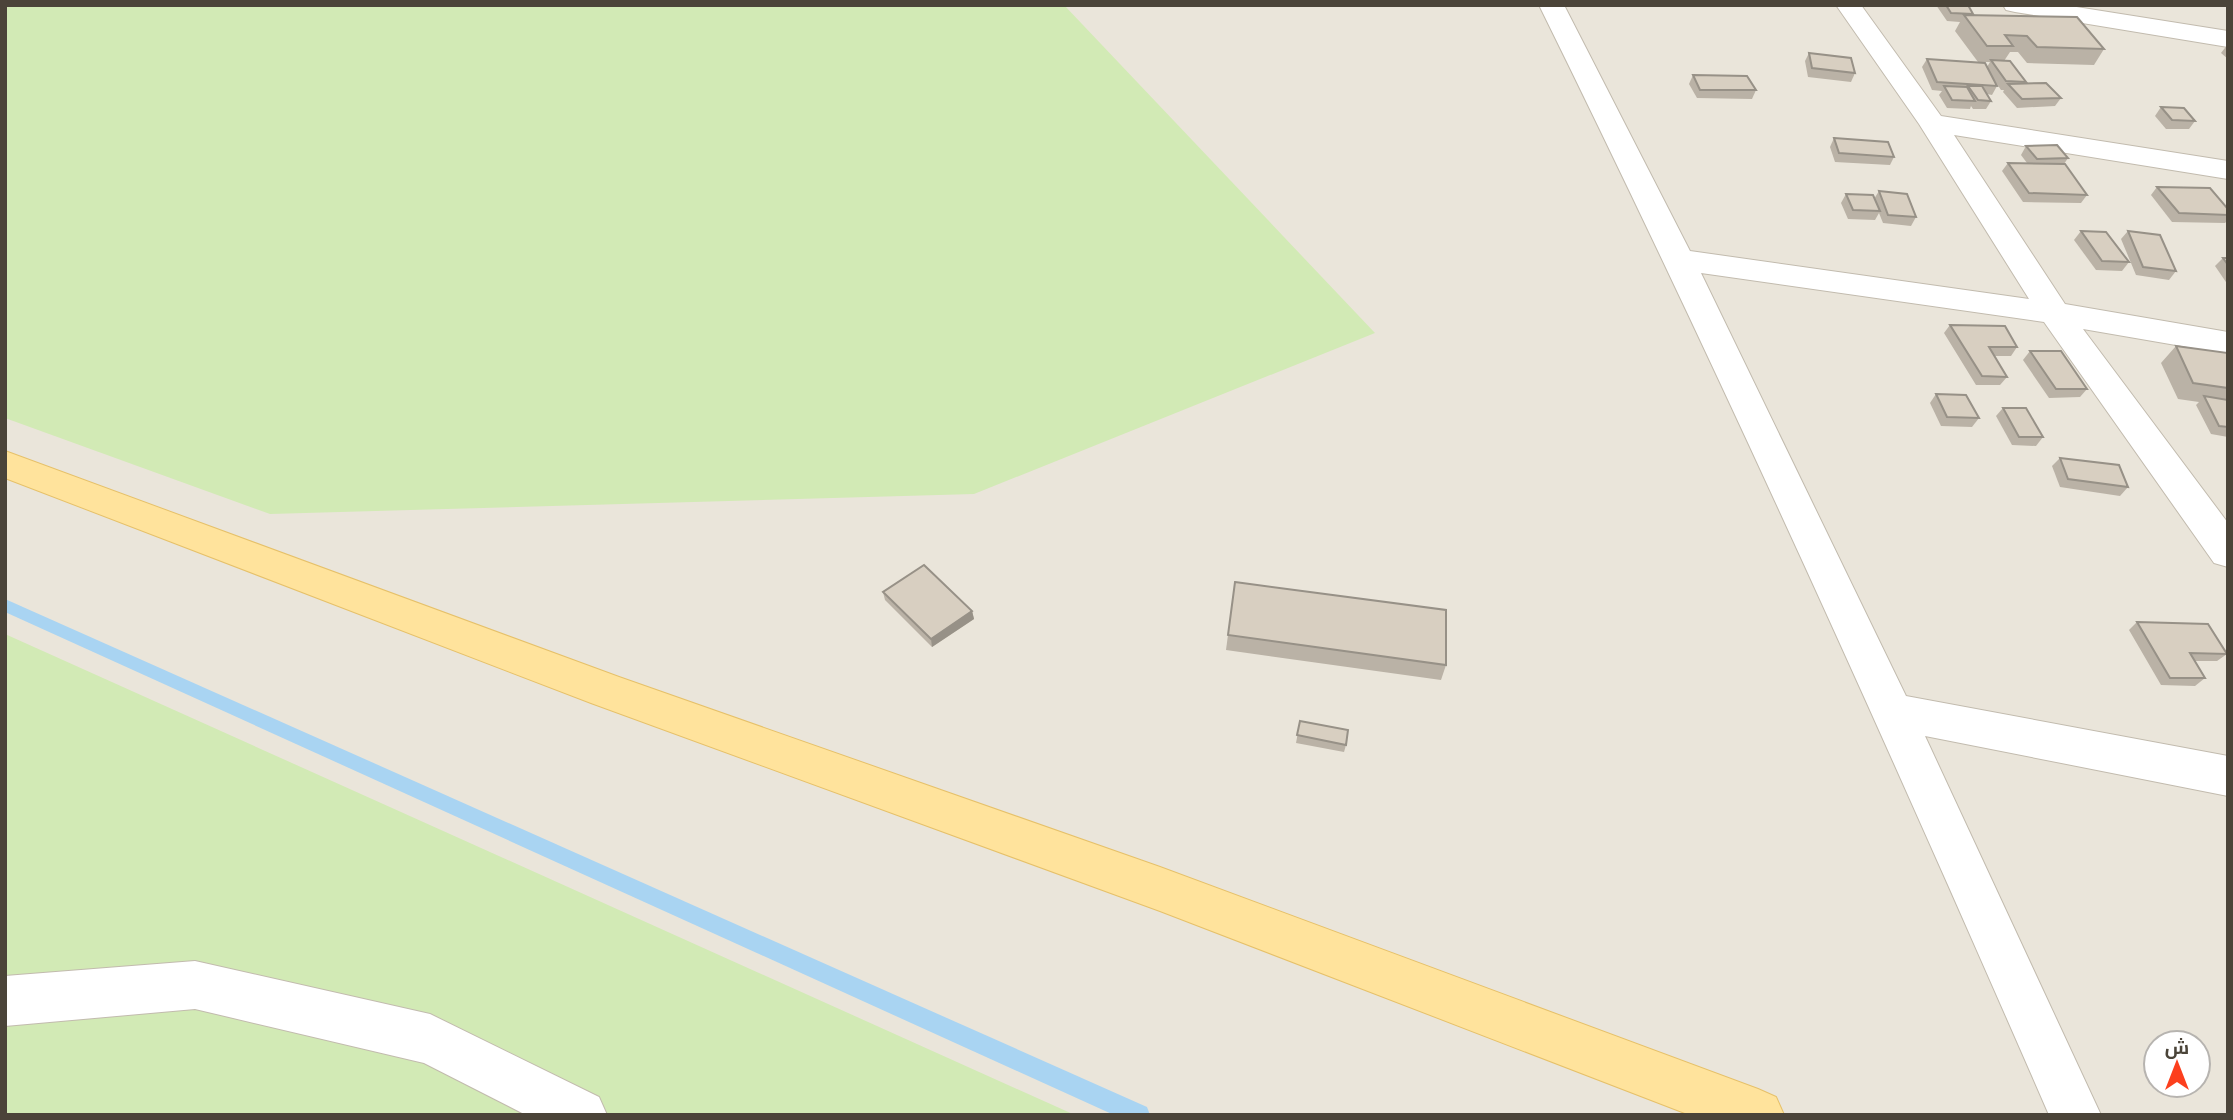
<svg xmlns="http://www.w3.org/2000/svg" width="2233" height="1120" viewBox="0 0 2233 1120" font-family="'Exo 2',Cairo,sans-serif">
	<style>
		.residential { fill: #eae5da; fill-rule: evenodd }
		.green { fill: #d2eab5 }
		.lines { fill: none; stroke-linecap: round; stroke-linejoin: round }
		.stream { fill: #a9d4f2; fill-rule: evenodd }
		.minor-casing { stroke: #c2bbae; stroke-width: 2 }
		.primary-casing { stroke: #e6c16a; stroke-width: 2 }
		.minor { fill: #fff; fill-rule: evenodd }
		.primary { fill: #ffe39c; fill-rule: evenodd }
		.wall { fill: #bab2a6 }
		.shaded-wall { fill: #979187 }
		.building { fill: #d8cfc1; stroke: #979187; stroke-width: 2 }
	</style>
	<rect width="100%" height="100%" fill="#f6f3ec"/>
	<path class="residential" d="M5,5H2228V1115H5ZM2156,1043H2198V1085H2156Z"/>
	<g class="green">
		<polygon points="5,5 1064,5 1375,333 974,494 270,514 5,418"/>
		<polygon points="5,634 1075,1115 5,1115"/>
	</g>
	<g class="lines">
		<polygon class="stream" points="5,599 1147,1107 1150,1115 1114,1115 5,612"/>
		<g class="minor-casing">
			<g id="minor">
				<path d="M1539,5H1564L1690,251L2029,299L1919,124L1836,5H1861L1941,116L2228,161V179L1954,135L2065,304L2228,332V354L2083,329L2228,523V567L2214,563L2044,322L1701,273L1906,696L2228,756V796L1925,736L2101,1115H2049C1886,741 1719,370 1539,5Z"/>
				<polygon points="2003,5 2064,5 2228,31 2228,47 2015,12 2006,10"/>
				<polygon points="195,961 430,1014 599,1097 607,1115 526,1115 424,1063 195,1009 5,1026 5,976"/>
			</g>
		</g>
		<g class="primary-casing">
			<polygon id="primary" points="5,451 619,677 1160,867 1758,1089 1776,1097 1784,1115 1690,1115 1160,911 591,703 5,478"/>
		</g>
		<use href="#minor" class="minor"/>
		<use href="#primary" class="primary"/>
	</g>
	<g class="wall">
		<polygon points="1936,5 1968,5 1973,14 1973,15 2104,49 2094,65 2027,63 2018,52 2010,52 2004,61 2026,82 2025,83 2061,98 2055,106 2017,108 2003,92 2004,90 2001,90 1993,78 1997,86 1992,95 1987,94 1991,101 1986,109 1973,109 1971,106 1970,109 1947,108 1939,95 1942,91 1932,90 1922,67 1927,59 1987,67 1990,62 1978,62 1955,31 1960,22 1947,21"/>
		<polygon points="2228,44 2228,59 2221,53"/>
		<polygon points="1809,53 1855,73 1851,82 1808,77 1805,61"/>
		<polygon points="1693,75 1756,90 1752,99 1697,98 1689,84"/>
		<polygon points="2161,107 2195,121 2189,129 2166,129 2155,116"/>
		<polygon points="1834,138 1894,157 1890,165 1835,162 1830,147"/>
		<polygon points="2026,146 2068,158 2064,164 2087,195 2081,203 2023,202 2002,171 2008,163 2027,163 2021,155"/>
		<polygon points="2157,187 2228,209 2228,220 2225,223 2172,222 2151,195"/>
		<polygon points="1879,191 1916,217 1911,226 1883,223 1879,213 1875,220 1848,219 1841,203 1846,194 1874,199"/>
		<polygon points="2081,231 2129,262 2122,271 2096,270 2074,240"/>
		<polygon points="2128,231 2176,271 2169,280 2136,275 2121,239"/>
		<polygon points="2223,258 2228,258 2228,285 2215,266"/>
		<polygon points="1950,325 2017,347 2011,356 1994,356 2007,377 2000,385 1976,385 1944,333"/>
		<polygon points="2176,346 2228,353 2228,437 2211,434 2196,405 2199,402 2178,399 2161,363"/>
		<polygon points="2030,351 2087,389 2080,397 2049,398 2023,360"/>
		<polygon points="1936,394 1979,418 1972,427 1941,426 1930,403"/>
		<polygon points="2003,408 2043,437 2036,446 2012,445 1996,416"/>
		<polygon points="2060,458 2128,487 2120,496 2060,487 2052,466"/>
		<polygon points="1235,582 1446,665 1441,680 1226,650"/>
		<polygon points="883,592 972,611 974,619 932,647 885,600"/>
		<polygon points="2137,622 2227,654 2217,661 2194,661 2205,678 2195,686 2161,685 2129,630"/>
		<polygon points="1300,721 1346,745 1344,752 1296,743"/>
	</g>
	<polygon class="shaded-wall" points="972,611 974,619 932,647 931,639"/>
	<g class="building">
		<polygon points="1946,5 1968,5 1973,14 1951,13"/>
		<polygon points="1964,15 2077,17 2104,49 2037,47 2027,36 2005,35 2013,46 1987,46"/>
		<polygon points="1809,53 1851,58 1855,73 1812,68"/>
		<polygon points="1927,59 1985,63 1997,86 1937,82"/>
		<polygon points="1991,60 2010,61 2026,82 2006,81"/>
		<polygon points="1693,75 1747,76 1756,90 1700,90"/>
		<polygon points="2046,83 2061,98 2022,99 2008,84"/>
		<polygon points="1944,86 1967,87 1975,101 1952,100"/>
		<polygon points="1968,86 1982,86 1991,101 1978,100"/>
		<polygon points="2161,107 2184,108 2195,121 2172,120"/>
		<polygon points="1834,138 1888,142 1894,157 1839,153"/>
		<polygon points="2057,145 2068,158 2037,159 2026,146"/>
		<polygon points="2008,163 2065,164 2087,195 2029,193"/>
		<polygon points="2157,187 2210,188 2228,209 2228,215 2179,213"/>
		<polygon points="1879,191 1907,194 1916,217 1888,215"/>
		<polygon points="1846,194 1873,195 1880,211 1853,210"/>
		<polygon points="2081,231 2106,232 2129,262 2102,261"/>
		<polygon points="2128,231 2160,235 2176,271 2143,267"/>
		<polygon points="2223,258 2228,258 2228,265"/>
		<polygon points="1950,325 2005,326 2017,347 1989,347 2007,377 1982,376"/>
		<polygon points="2176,346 2228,353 2228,388 2193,383"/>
		<polygon points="2030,351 2061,351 2087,389 2056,389"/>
		<polygon points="1936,394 1966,395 1979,418 1947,417"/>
		<polygon points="2204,396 2228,400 2228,427 2219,426"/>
		<polygon points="2003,408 2026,408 2043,437 2019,437"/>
		<polygon points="2060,458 2119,465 2128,487 2068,479"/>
		<polygon points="924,565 972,611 931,639 883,592"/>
		<polygon points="1235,582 1446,610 1446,665 1228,635"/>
		<polygon points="2137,622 2208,624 2227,654 2190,653 2205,678 2170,678"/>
		<polygon points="1300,721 1348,730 1346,745 1297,735"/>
	</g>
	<rect width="2233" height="1120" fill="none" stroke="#4b4439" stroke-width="14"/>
	<g transform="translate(2177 1064)"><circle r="33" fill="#ffffff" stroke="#b7b4b0" stroke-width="2"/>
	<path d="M0-5L12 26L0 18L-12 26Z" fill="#fc3f1d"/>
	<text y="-10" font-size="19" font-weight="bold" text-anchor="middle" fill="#4b4439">ش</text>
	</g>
</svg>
